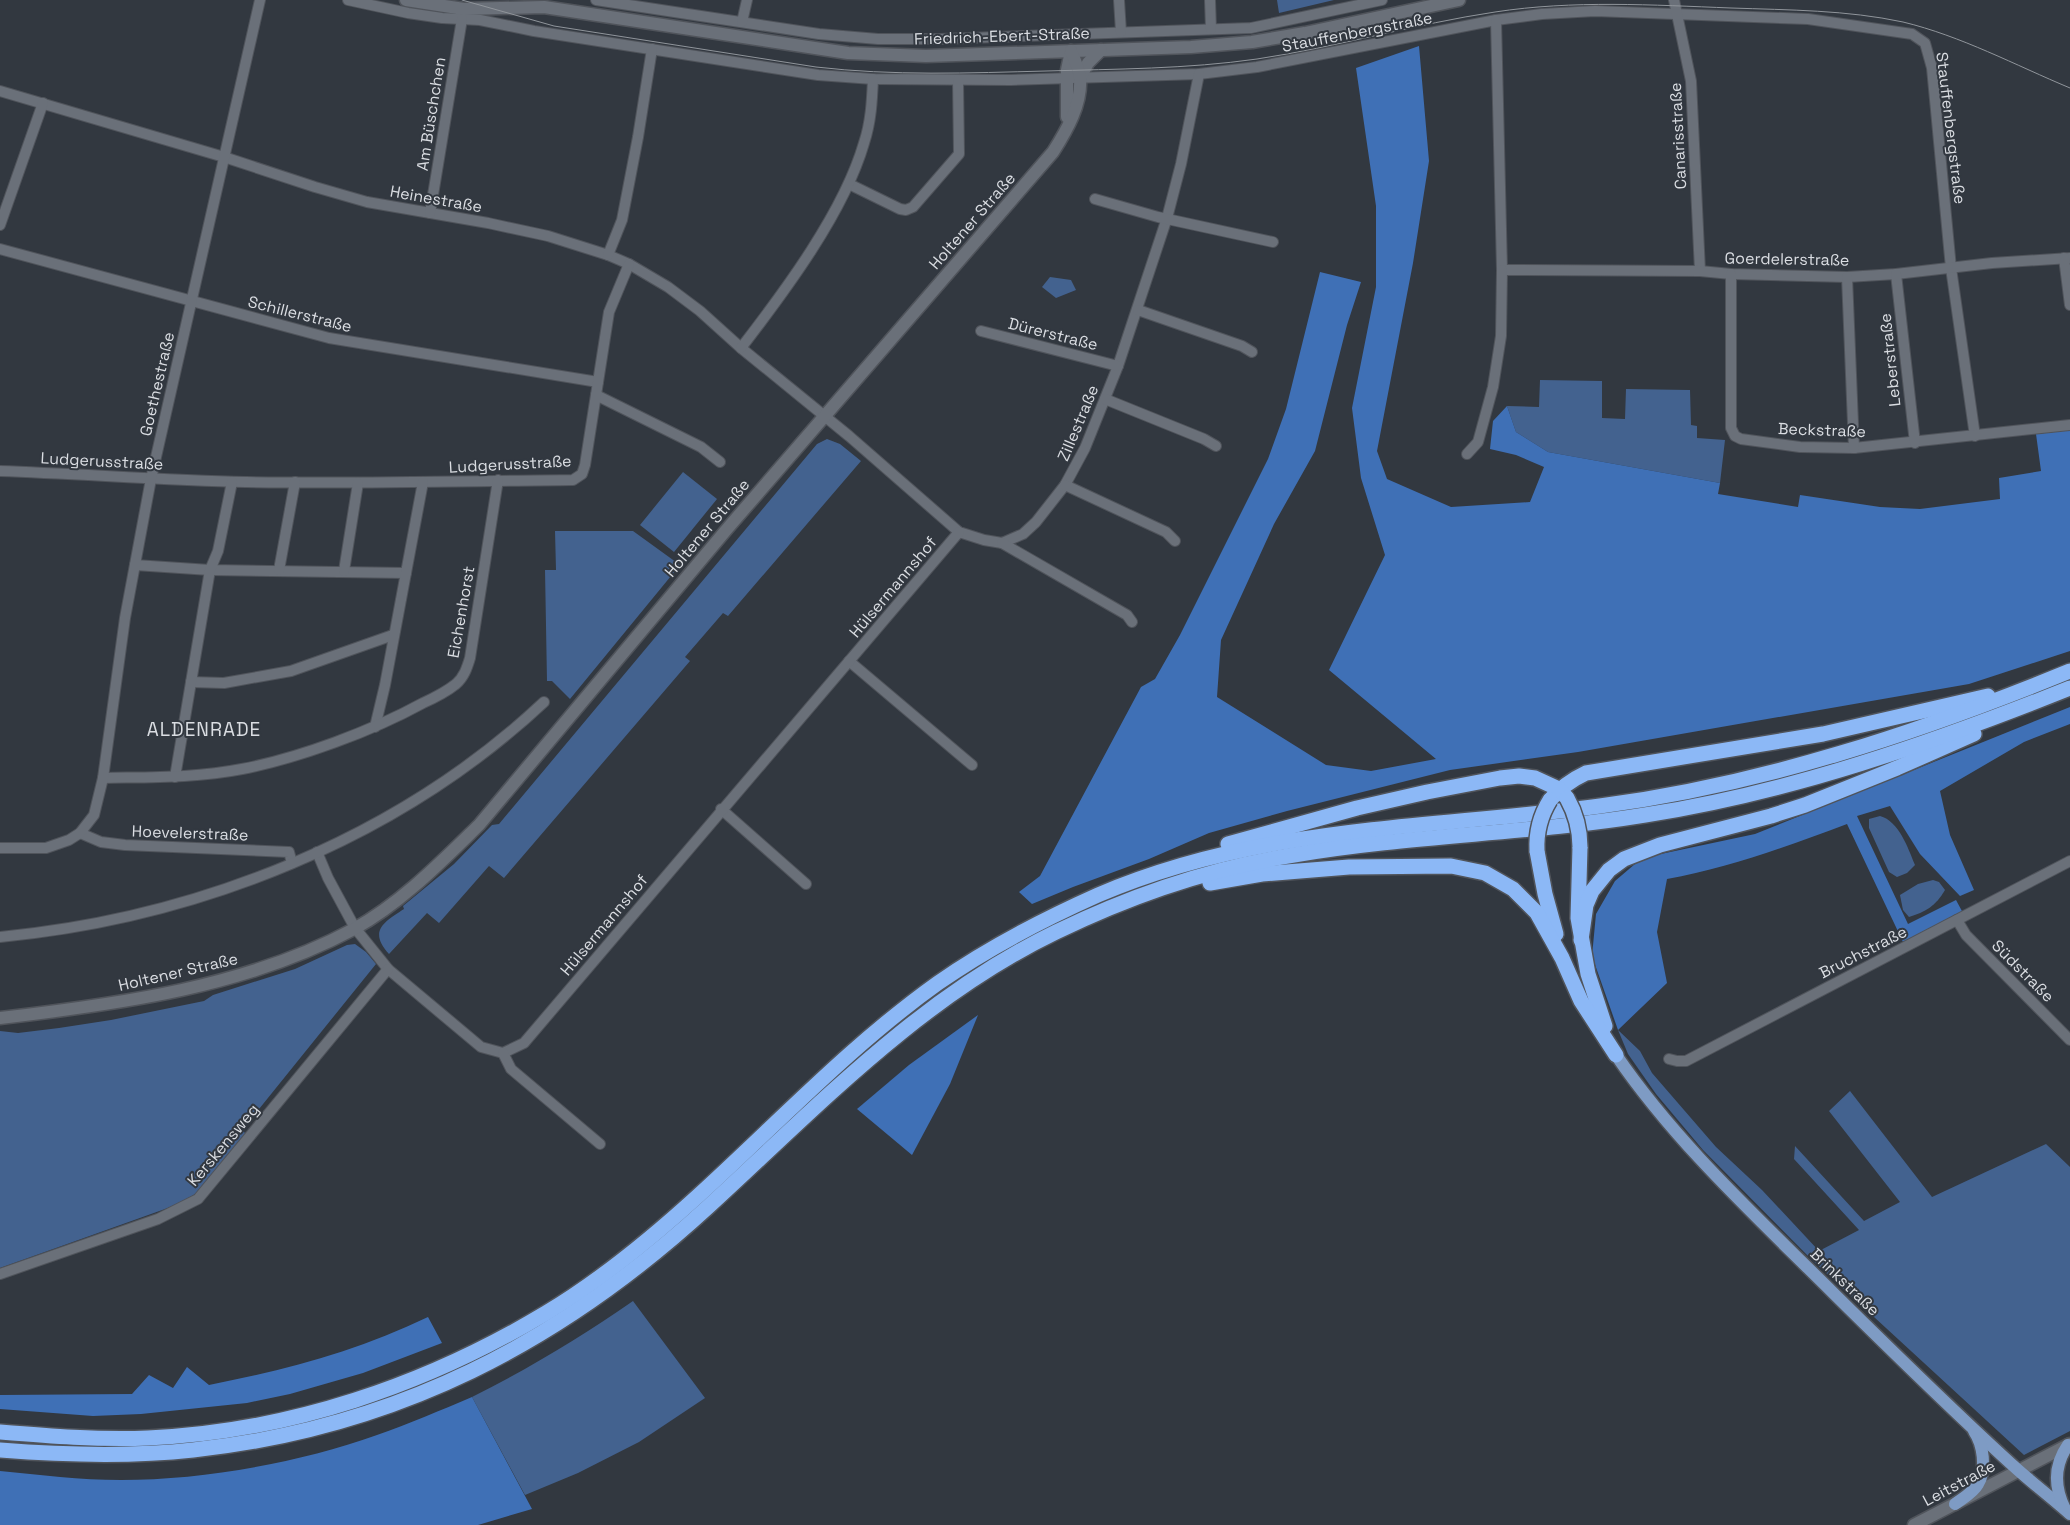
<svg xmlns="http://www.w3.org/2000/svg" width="2070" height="1525" viewBox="0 0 2070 1525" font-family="'Space Grotesk',sans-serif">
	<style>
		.green { fill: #43628f }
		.forest { fill: #3f70b6 }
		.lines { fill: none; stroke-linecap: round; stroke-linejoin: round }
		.street-casing { stroke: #50545b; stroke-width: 12 }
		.secondary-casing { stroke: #50545b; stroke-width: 15 }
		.primary-casing { stroke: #50545b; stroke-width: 15 }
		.highway-casing { stroke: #50545b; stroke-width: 18 }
		.street { stroke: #6a7079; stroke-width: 10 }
		.secondary { stroke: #6a7079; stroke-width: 12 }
		.primary { stroke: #7e9bc4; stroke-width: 12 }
		.highway { stroke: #8cb8f6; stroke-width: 15 }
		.tram { stroke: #90959b; stroke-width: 1 }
		.highway-bridge-casing { stroke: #50545b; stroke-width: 18; stroke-linecap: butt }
		.highway-bridge { stroke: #8cb8f6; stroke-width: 15 }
		.labels { text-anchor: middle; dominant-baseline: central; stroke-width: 4; stroke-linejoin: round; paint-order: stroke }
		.street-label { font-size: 16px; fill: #dadde2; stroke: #323840 }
		.quarter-label { font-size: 19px; letter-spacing: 1px; fill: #dadde2; stroke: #323840 }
	</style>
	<rect width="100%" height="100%" fill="#323840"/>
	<g class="green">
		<polygon points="1277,0 1334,0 1279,13"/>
		<polygon points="1050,277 1071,280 1076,290 1056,298 1042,287"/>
		<polygon points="1540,380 1602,381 1602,418 1625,419 1626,389 1690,390 1691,425 1697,426 1697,438 1725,440 1720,483 1548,452 1516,432 1507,406 1539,407"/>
		<path d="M827,439L840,444L861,461L728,616L723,613L685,657L690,661L504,878L489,866L439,923L427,913L389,954C368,931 384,922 404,909L403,906L454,864L492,825L499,824L817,444Z"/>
		<polygon points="683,472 717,499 674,552 640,525"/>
		<polygon points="555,531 633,531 680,565 570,699 552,681 547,681 545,570 556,570"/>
		<path d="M1880,816C1899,821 1908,848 1915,865L1907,873L1897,877L1889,872L1869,828V819Z"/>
		<path d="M1933,880L1939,882L1945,890C1936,906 1925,912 1909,917L1903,910L1900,895L1918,884Z"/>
		<polygon points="355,944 366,952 376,964 242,1130 246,1134 200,1191 179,1204 0,1268 0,1031 18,1033 59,1028 111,1020 204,1001 213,995 295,969 347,945"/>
		<polygon points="1618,1030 1640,1051 1652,1073 1716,1147 1762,1190 1819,1251 1859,1230 1794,1159 1795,1146 1864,1221 1900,1202 1829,1111 1850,1091 1932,1197 2046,1144 2070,1167 2070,1431 2024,1455 1811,1259 1703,1150 1656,1094 1628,1054"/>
		<path d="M633,1301L705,1398L639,1442L578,1473L525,1495L472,1397C528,1369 581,1337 633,1301Z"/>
	</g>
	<g class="forest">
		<polygon points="1419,46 1429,161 1413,263 1377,451 1387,479 1451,507 1530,502 1544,467 1516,455 1490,449 1493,421 1507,406 1516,432 1548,452 1720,483 1718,494 1798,507 1800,495 1880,507 1920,509 2000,499 1999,478 2041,471 2036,434 2070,430 2070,651 1969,684 1578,752 1450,770 1287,811 1209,833 1149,859 1073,887 1032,904 1019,892 1040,876 1141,687 1155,679 1180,635 1268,459 1286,409 1320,272 1361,282 1347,325 1315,451 1274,524 1221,640 1217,697 1326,765 1371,771 1436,759 1329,670 1385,555 1361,478 1352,408 1376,287 1376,206 1356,68"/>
		<path d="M2070,707V724L2024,742L1940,791L1950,835L1974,890L1960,896L1920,854L1890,806L1857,816L1908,924L1956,900L1963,913L1904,944L1847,824C1788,846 1729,868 1667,879L1657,932L1667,983L1618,1030L1592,956L1596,914L1615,881L1642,858L1755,834Z"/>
		<polygon points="978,1015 950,1084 912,1155 857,1109 909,1065"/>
		<path d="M428,1317L442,1343L363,1373L290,1394L247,1403L141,1414L93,1416L0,1409V1395L132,1394L149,1375L173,1388L187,1367L209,1385C286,1370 357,1351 428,1317Z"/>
		<path d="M472,1397L532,1509L478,1525H0V1471C40,1475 80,1480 121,1480C204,1480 298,1463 377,1435C409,1424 441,1410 472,1397Z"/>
	</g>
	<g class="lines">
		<g class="street-casing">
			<g id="street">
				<polyline points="348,0 408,13 442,18 480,20 534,31 818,75 873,79 1011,80 1199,74 1257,67 1496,20 1542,14 1595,11 1808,19 1912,34 1925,43 1932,68 1951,268 1975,436"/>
				<polyline points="596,0 819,34 878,39 940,39 1251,28 1382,0"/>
				<polyline points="1119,0 1121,32"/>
				<polyline points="1210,0 1211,29"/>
				<polyline points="1674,0 1691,81 1700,271"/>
				<polyline points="1496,20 1502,270 1700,271 1731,274 1847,277 1896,274 1992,263 2070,258"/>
				<polyline points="742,22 747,0"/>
				<polyline points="0,91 224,157 315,187 367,202 488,223 548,236 608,255 629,264 668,287 700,311 741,348 849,436 959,532 984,540 1002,543 1023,534 1036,522 1065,485 1085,448 1118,366 1167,218 1181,164 1199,74"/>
				<polyline points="849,184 900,209 906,210 913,207 959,154 958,80"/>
				<polyline points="1095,199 1158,217 1273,242"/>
				<polyline points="430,213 462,19"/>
				<polyline points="0,225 43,103"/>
				<polyline points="0,249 329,338 598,382"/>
				<polyline points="608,255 622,220 638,137 652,49"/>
				<polyline points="2064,258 2070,305"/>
				<polyline points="1731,274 1731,428 1735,436 1741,439 1800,447 1854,448 2070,425"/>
				<polyline points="1896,274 1915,443"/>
				<polyline points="1847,277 1854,448"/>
				<polyline points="1138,310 1242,346 1252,352"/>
				<polyline points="981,331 1118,366"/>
				<path d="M741,348C785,291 844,212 864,143C871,122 872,101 873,79"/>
				<polyline points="596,395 701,447 720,462"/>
				<polyline points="1105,399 1204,439 1216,446"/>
				<polyline points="1467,454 1478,442 1493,387 1501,336 1502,270"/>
				<path d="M0,471C82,474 164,480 246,482C355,484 464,481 573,480L582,474L585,465L609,312L629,264"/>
				<polyline points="1065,485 1166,532 1175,541"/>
				<polyline points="1002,543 1127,615 1132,622"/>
				<polyline points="135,565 210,570 406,573"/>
				<polyline points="279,570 295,482"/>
				<polyline points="344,571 358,483"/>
				<polyline points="849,661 972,765"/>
				<polyline points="191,682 224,683 291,671 393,635"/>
				<polyline points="375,727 385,685 423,482"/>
				<polyline points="175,777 210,570 218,551 232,482"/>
				<path d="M103,778C149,777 196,778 242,769C299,758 372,731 423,703C434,698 446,692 456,684C464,677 467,668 470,658L498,480"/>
				<polyline points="721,809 806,884"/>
				<polyline points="80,833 101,842 125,845 289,852 292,863"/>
				<polyline points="0,848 46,848 69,840 80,833 94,815 103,778 125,618 151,479 260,0"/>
				<polyline points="317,852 328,878 355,928 388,969 481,1047 503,1053 524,1043 959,532"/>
				<polyline points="1957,920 1966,935 2070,1040"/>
				<path d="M0,937C198,918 398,839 544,702"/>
				<polyline points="503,1053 511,1069 600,1144"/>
				<polyline points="1669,1059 1677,1061 1686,1061 2070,861"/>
				<polyline points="0,1274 158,1219 198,1199 388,969"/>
			</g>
		</g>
		<g class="secondary-casing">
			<g id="secondary">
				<polyline points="406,0 464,9 544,7 848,53 926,56 1191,47 1252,42 1305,33 1459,0"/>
				<polyline points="1080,78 1088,63 1101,50"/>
				<polyline points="1067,117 1067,70 1071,51"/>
				<path d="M0,1018C120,1004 246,987 354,929C401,903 440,863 479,825L727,529L1053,152C1067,130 1082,104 1080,78C1079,69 1075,60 1071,51"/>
				<polyline points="1914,1525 2070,1444"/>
			</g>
		</g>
		<g class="primary-casing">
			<g id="primary">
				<path d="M1616,1055C1670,1134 1740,1201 1808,1268C1877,1336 1946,1405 2018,1470C2035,1485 2053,1499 2070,1514"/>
				<path d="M1955,1504C1963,1498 1973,1493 1978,1484C1987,1469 1983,1444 1974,1431"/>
				<path d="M2065,1509C2054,1487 2054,1465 2068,1445"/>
			</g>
		</g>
		<g class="highway-casing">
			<g id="highway">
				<path d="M1550,800C1561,787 1571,780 1586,773L1823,734L1988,696"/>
				<polyline points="1228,844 1357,808 1427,792 1500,778 1519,776 1535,778 1559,789 1566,797"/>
				<polyline points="1580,847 1578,918 1588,974 1605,1026"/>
				<polyline points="1537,851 1545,894 1556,934"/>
				<polyline points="1210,883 1262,874 1349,867 1451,866 1485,873 1513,889 1537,913 1562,958 1581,1001 1616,1055"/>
				<polyline points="1581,940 1586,905 1592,891 1609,870 1624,859 1660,845 1771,816 1805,805 1897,768 1974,734"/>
				<path d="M0,1432C49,1436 98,1440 148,1438C289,1432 426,1385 546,1313C601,1280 652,1238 699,1195C778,1123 851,1045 938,983C988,948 1042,920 1098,895C1261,825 1428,829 1600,806C1764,784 1918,733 2070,671"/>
				<path d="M0,1450C64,1455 129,1457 193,1450C396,1428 560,1343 709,1206C818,1106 921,997 1056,932C1132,895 1211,868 1294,855C1410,835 1529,834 1645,815C1792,792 1932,743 2070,688"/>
			</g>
		</g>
		<use href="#street" class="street"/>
		<use href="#secondary" class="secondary"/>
		<use href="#primary" class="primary"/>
		<use href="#highway" class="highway"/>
		<path class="tram" d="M462,0L554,26L816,67C893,76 969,73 1046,71C1116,69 1187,69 1257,59C1337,47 1415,24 1495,12C1573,0 1653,5 1731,8C1789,10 1847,10 1903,22C1961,36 2015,65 2070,88"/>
		<g class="highway-bridge-casing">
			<g id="highway-bridge">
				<path d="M1567,798C1576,814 1580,829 1580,847"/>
				<path d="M1537,851C1536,832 1540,816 1550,800"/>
			</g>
		</g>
		<use href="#highway-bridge" class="highway-bridge"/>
	</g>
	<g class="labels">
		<g class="street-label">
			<text transform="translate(1357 32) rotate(-11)">Stauffenbergstraße</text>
			<text transform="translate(1002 36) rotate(-2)">Friedrich-Ebert-Straße</text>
			<text transform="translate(431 114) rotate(-81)">Am Büschchen</text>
			<text transform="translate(1951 128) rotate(83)">Stauffenbergstraße</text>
			<text transform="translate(1678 136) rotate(-93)">Canarisstraße</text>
			<text transform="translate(436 199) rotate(10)">Heinestraße</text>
			<text transform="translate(972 221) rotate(-49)">Holtener Straße</text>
			<text transform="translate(1787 259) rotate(1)">Goerdelerstraße</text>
			<text transform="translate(300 314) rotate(14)">Schillerstraße</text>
			<text transform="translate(1053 334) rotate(14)">Dürerstraße</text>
			<text transform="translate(1890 360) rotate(-96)">Leberstraße</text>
			<text transform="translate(157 384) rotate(-77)">Goethestraße</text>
			<text transform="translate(1078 423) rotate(-67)">Zillestraße</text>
			<text transform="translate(1822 430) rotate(2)">Beckstraße</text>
			<text transform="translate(102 461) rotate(3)">Ludgerusstraße</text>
			<text transform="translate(510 464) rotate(-3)">Ludgerusstraße</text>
			<text transform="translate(707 528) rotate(-50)">Holtener Straße</text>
			<text transform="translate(893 587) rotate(-50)">Hülsermannshof</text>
			<text transform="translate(461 612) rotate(-80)">Eichenhorst</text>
			<text transform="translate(190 833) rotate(2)">Hoevelerstraße</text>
			<text transform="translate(604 925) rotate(-50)">Hülsermannshof</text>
			<text transform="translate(1863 952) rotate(-27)">Bruchstraße</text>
			<text transform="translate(2023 971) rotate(45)">Südstraße</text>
			<text transform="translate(178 972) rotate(-13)">Holtener Straße</text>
			<text transform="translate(223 1145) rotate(-50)">Kerskensweg</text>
			<text transform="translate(1845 1282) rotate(44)">Brinkstraße</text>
			<text transform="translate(1959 1483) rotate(-28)">Leitstraße</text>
		</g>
		<g class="quarter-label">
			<text x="204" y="729">ALDENRADE</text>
		</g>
	</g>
</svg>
